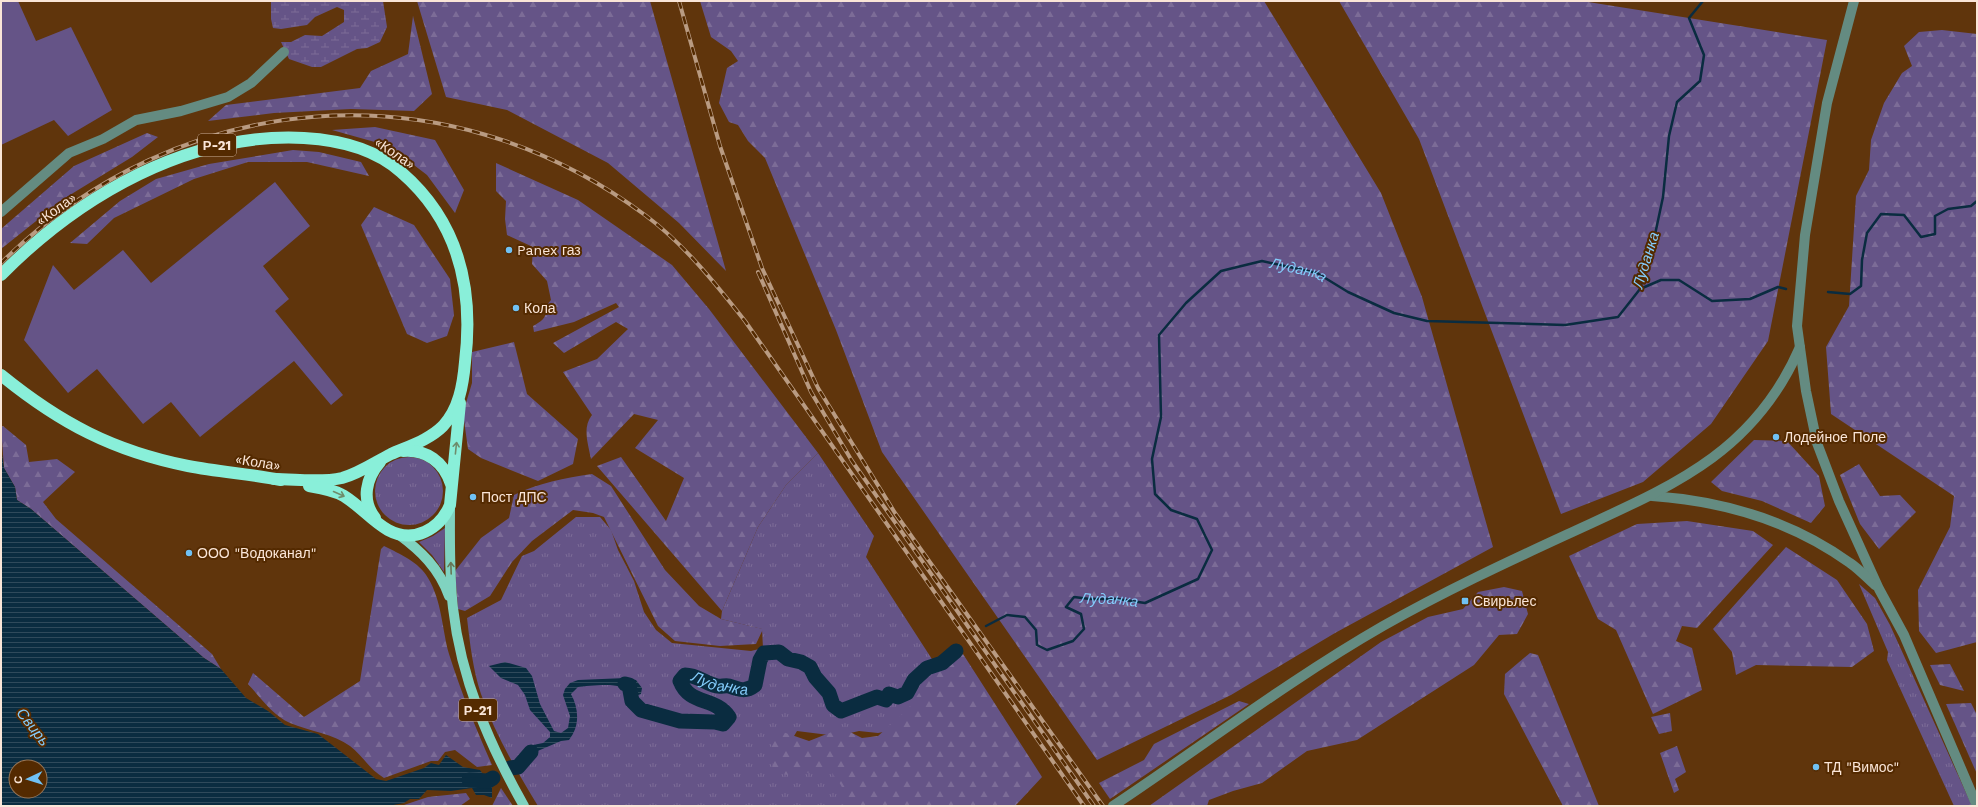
<svg xmlns="http://www.w3.org/2000/svg" width="1978" height="807" viewBox="0 0 1978 807" font-family="'Work Sans',sans-serif">
	<style>
		.grass { fill: url(#grass-tufts) }
		.forest { fill: url(#forest-firs) }
		.wetland { fill: url(#wetland-marsh) }
		.garden { fill: #655487 }
		.water { fill: url(#water-rules); fill-rule: evenodd }
		.lines { fill: none; stroke-linecap: round; stroke-linejoin: round }
		.stream { stroke: #0a2c40; stroke-width: 2.5 }
		.river { stroke: #0a2c40; stroke-width: 15 }
		.minor { stroke: #648b81; stroke-width: 10 }
		.major { stroke: #80d3c0; stroke-width: 10 }
		.highway { stroke: #89efd9; stroke-width: 12 }
		.rail-casing { stroke: #b99b82; stroke-width: 4 }
		.rail { stroke: #542a00; stroke-width: 2.5; stroke-dasharray: 8; stroke-linecap: butt }
		.oneway { stroke: #6e8c6c }
		.oneway2 { stroke: #687656 }
		.poi-dot { fill: #70c1f4; stroke: #542a00; stroke-width: 1.5 }
		.labels { text-anchor: middle; dominant-baseline: central; stroke-width: 4; stroke-linejoin: round; paint-order: stroke }
		.shield { fill: #542a00; stroke: #c8ad96; stroke-width: 1 }
		.shield-label { font-size: 13px; font-weight: bold; fill: #fae5d7 }
		.street-label { font-size: 14px; fill: #fae5d7; stroke: #542a00 }
		.poi-label { font-size: 14px; fill: #fae5d7; stroke: #542a00; text-anchor: start }
		.water-label { font-size: 15px; font-style: italic; fill: #84ccfb; stroke: #542a00 }
	</style>
	<defs>
		<pattern id="grass-tufts" width="24" height="20" patternUnits="userSpaceOnUse"><rect width="24" height="20" fill="#655487"/><path d="M3 7l-1-3M5 7V3M7 7l1-3M15 17l-1-3M17 17v-4M19 17l1-3" fill="none" stroke="#7c6c97"/></pattern>
		<pattern id="forest-firs" width="22" height="20" patternUnits="userSpaceOnUse"><rect width="22" height="20" fill="#655487"/><path d="M5 1l3.5 6h-7zM16 11l3.5 6h-7z" fill="#7c6c97"/></pattern>
		<pattern id="wetland-marsh" width="20" height="14" patternUnits="userSpaceOnUse"><rect width="20" height="14" fill="#655487"/><path d="M1 5h8M5 5V1M11 12h8M15 12V8" fill="none" stroke="#7c6c97"/></pattern>
		<pattern id="water-rules" width="6" height="5" patternUnits="userSpaceOnUse"><rect width="6" height="5" fill="#0a2c40"/><path d="M0 2.5h6" fill="none" stroke="#2f4a5b"/></pattern>
	</defs>
	<rect width="100%" height="100%" fill="#60350c"/>
	<g class="grass">
		<path d="M818,453L874,536L866,557L948,684L899,729L878,733L859,731L837,736L797,731L785,751L842,765L858,806H538C516,770 495,734 481,694C473,670 470,644 467,618L501,600L522,556L534,551L576,517H600L611,530L618,550L634,581L644,612L656,630L672,643L751,651L763,648L762,629L721,619L722,611L758,527L786,485Z"/>
		<circle cx="409" cy="491" r="34"/>
		<polygon points="445,528 444,571 444,572 432,555 419,542 433,536"/>
		<polygon points="1859,584 1875,598 1890,625 1972,806 1954,806 1887,660 1888,652"/>
	</g>
	<g class="forest">
		<polygon points="417,1 650,1 726,271 679,223 608,163 507,110 446,97"/>
		<polygon points="700,1 1264,1 1381,193 1422,297 1493,547 1335,633 1231,695 1097,760 882,452 836,330 765,158 748,141 738,125 729,122 719,103 727,68 738,61 731,51 711,37"/>
		<polygon points="1339,1 1582,1 1827,40 1768,341 1711,424 1643,482 1561,514 1419,139"/>
		<polygon points="413,16 432,94 414,111 351,109 274,113 208,121 226,105 360,88 371,71 408,54"/>
		<polygon points="1942,30 1977,34 1977,642 1936,653 1919,631 1918,590 1950,527 1954,496 1831,414 1826,347 1849,306 1856,196 1869,170 1871,140 1884,103 1902,73 1912,66 1904,46 1919,32"/>
		<polygon points="375,127 435,140 464,190 455,213 427,175 389,146 332,130"/>
		<polygon points="147,133 158,137 132,157 65,198 1,249 1,229 74,166"/>
		<polygon points="293,150 319,152 361,162 369,176 307,162 248,162 194,179 114,218 87,244 70,243 120,201 156,179 209,164"/>
		<path d="M496,163L578,200L672,265L709,309L818,453L786,485L758,527L722,611L597,466L621,457L666,521L684,478L635,448L658,420L634,414L591,459C588,443 582,428 592,415L563,372L597,359L628,329L616,322L564,353L553,343L619,307L616,303L574,322L534,332L533,326C542,321 548,317 546,306L551,300L547,281L532,264L533,247L507,235L505,219L506,201L496,191Z"/>
		<polygon points="374,207 414,225 450,279 454,315 447,336 427,343 407,334 361,225"/>
		<polygon points="514,342 527,394 578,439 573,464 538,481 481,458 468,449 463,413 472,383 472,352"/>
		<polygon points="3,426 26,445 29,462 57,459 75,472 43,502 56,519 212,654 221,669 204,658 31,509 17,500 15,487 4,468 1,427"/>
		<polygon points="1754,440 1787,441 1819,476 1825,506 1811,523 1762,501 1722,491 1711,482"/>
		<polygon points="1859,464 1880,496 1900,495 1916,512 1879,549 1860,524 1840,475"/>
		<path d="M592,474L611,486L665,570L699,606L721,619L763,629L756,644L720,646L675,641L658,626L604,517L593,513L573,510L532,541L512,562L490,596L465,611L458,609L455,571L481,538L509,518L514,495C538,483 565,478 592,474Z"/>
		<polygon points="1687,521 1753,531 1773,545 1697,628 1682,626 1676,641 1692,648 1702,690 1653,714 1616,630 1598,619 1569,556 1637,524"/>
		<path d="M384,546C400,554 419,562 428,578C442,601 442,629 449,654C461,692 476,729 492,765L477,767L455,750L445,752L438,761H431L384,778C369,769 363,756 350,746C334,734 309,731 290,723C272,715 261,698 248,684L253,673L304,717L360,681L381,549Z"/>
		<polygon points="1786,547 1837,580 1867,624 1874,651 1852,667 1756,665 1736,675 1732,652 1713,629"/>
		<polygon points="1504,587 1522,591 1528,614 1517,634 1499,635 1474,665 1357,740 1307,751 1262,783 1233,791 1209,800 1207,806 1149,806 1381,642 1428,617 1463,609 1478,592"/>
		<polygon points="1530,653 1538,655 1599,806 1563,806 1504,694 1505,674"/>
		<path d="M963,654L1042,777L1015,806H842C850,793 838,781 830,770L788,775L773,772L771,743L780,731L809,741L842,728L862,738L878,736L908,709L933,673Z"/>
		<polygon points="1950,664 1964,691 1940,685 1930,665"/>
		<polygon points="1239,701 1249,704 1110,799 1099,783 1144,760 1154,744"/>
		<polygon points="1971,703 1977,715 1977,774 1946,704"/>
		<polygon points="1670,713 1672,731 1659,734 1651,717"/>
		<polygon points="1677,746 1686,772 1675,779 1679,790 1674,793 1660,753"/>
		<polygon points="501,788 513,806 492,806"/>
		<polygon points="466,793 470,799 460,806 401,806 428,797"/>
	</g>
	<polygon class="wetland" points="271,1 383,1 387,27 380,42 367,48 357,49 321,67 312,67 289,59 281,42 291,42 305,35 322,36 344,22 344,10 337,7 315,17 307,25 281,29 273,28 271,19"/>
	<g class="garden">
		<polygon points="1,1 18,1 36,41 71,27 112,110 68,136 54,120 1,145"/>
		<polygon points="275,182 310,226 263,266 289,299 275,311 343,395 331,405 294,361 200,437 171,402 143,424 97,369 68,393 24,340 53,265 74,290 123,250 151,283"/>
	</g>
	<g class="water">
		<path d="M1,447L4,468L15,487L17,500L31,509L204,658L221,669L246,698L268,711L285,725L318,734L376,779L386,781L424,768L431,763L439,765L446,755L463,767L480,770L492,787V798L484,795H476L472,788L451,791L427,790L419,799H410L404,803L388,806H1ZM16,767H40V791H16Z"/>
		<path d="M505,662L526,668L532,676L540,704L554,731L561,733L568,728L570,716L563,695L565,689L570,683L578,680L626,678L636,680L642,688L641,694L638,695L637,690H632V701C626,697 626,690 620,687C612,683 587,686 578,687L571,694C579,709 580,726 569,740L561,741L533,753L523,768L518,767V762L528,746L543,743L550,737V732L530,710L525,695L518,685L501,678L489,666Z"/>
	</g>
	<g class="lines">
		<g class="stream">
			<polyline points="1640,289 1661,280 1679,280 1712,301 1750,299 1778,287 1786,289"/>
			<polyline points="1828,292 1850,294 1861,286 1862,260 1867,233 1881,214 1904,215 1921,237 1935,234 1935,216 1948,209 1971,206 1977,201"/>
			<path id="s1" d="M986,626L1007,615L1025,617L1036,630L1037,645L1047,650L1073,641L1084,629L1081,614L1066,607L1074,597L1090,599H1118L1145,603L1198,579L1212,550L1197,519L1171,510L1155,494L1152,459L1161,417L1159,335L1186,303L1221,271L1262,261L1317,273L1348,292L1394,313L1427,321L1565,325L1618,317L1640,289L1653,244L1663,197L1669,136L1677,102L1700,81L1704,55L1689,18L1703,1"/>
		</g>
		<g class="river">
			<path id="s2" d="M625,684L629,685L632,701L641,710L680,721L715,722L723,724L729,717C714,696 690,706 680,681L685,675C697,675 705,683 717,686C721,687 725,685 729,686C740,690 746,692 755,685L760,660L764,653L779,652L788,659L801,662L810,667L815,677L829,693L833,705L841,711L877,697L886,700L889,694L898,697L907,693L914,680L927,668L942,663L956,651"/>
			<polyline points="510,768 518,767 531,752"/>
			<polyline points="469,780 488,781 493,778"/>
		</g>
		<g class="minor">
			<polyline points="1854,1 1827,103 1805,235 1797,326 1806,391 1817,443 1839,501 1879,589 1904,635 1977,806"/>
			<polyline points="1,212 69,153 103,139 136,120 181,111 228,97 251,83 284,52"/>
			<path d="M1652,496C1723,501 1792,521 1850,563C1859,569 1867,578 1875,585"/>
			<path d="M1113,806C1203,746 1289,680 1383,626C1443,592 1505,563 1568,534C1667,488 1753,456 1800,347"/>
		</g>
		<g class="major">
			<path d="M450,505C450,539 449,574 453,608C461,679 489,744 524,806"/>
			<path d="M398,534C421,551 439,568 449,596"/>
		</g>
		<g class="highway">
			<path d="M1,275C80,195 189,132 304,138C339,140 374,148 401,172C459,222 474,289 465,362C463,385 459,409 443,426C429,440 409,446 391,454C375,462 360,473 342,478C320,483 296,479 274,479"/>
			<path d="M1,375C60,423 113,451 188,466C219,472 250,474 281,480"/>
			<path d="M403,451C426,449 444,462 451,484"/>
			<path d="M309,486C321,488 334,490 344,496C360,506 372,521 388,530C414,544 440,529 450,505L460,403"/>
			<path d="M375,518C361,500 366,478 380,462"/>
		</g>
		<g class="rail-casing">
			<g id="rail">
				<polyline points="679,1 720,146 762,268 818,388 895,513 1103,806"/>
				<path d="M1,263C180,87 443,65 645,215C684,244 715,283 745,321L1084,806"/>
				<polyline points="758,272 811,392 852,461 1094,806"/>
			</g>
		</g>
		<use href="#rail" class="rail"/>
	</g>
	<defs><path id="oneway-shaft" d="M-6 0H5M1.5-3L5.5 0L1.5 3" fill="none" stroke-width="1.6" stroke-linecap="round" stroke-linejoin="round"/></defs>
	<g class="oneway">
		<use href="#oneway-shaft" transform="translate(456 448) rotate(-84)"/>
		<use href="#oneway-shaft" transform="translate(339 494) rotate(24)"/>
	</g>
	<use class="oneway2" href="#oneway-shaft" transform="translate(451 568) rotate(-92)"/>
	<g class="poi-dot">
		<circle cx="509" cy="250" r="4"/>
		<circle cx="516" cy="308" r="4"/>
		<circle cx="1776" cy="437" r="4"/>
		<circle cx="473" cy="497" r="4"/>
		<circle cx="189" cy="553" r="4"/>
		<rect x="1461" y="597" width="8" height="8" rx="2"/>
		<circle cx="1816" cy="767" r="4"/>
	</g>
	<g class="labels">
		<g class="shield">
			<rect x="198" y="134" width="38" height="22" rx="3"/>
			<rect x="459" y="699" width="38" height="22" rx="3"/>
		</g>
		<g class="shield-label">
			<text x="217" y="145">Р-21</text>
			<text x="478" y="710">Р-21</text>
		</g>
		<g class="street-label">
			<text transform="translate(395 153) rotate(34)">«Кола»</text>
			<text transform="translate(56 209) rotate(-36)">«Кола»</text>
			<text transform="translate(258 462) rotate(9)">«Кола»</text>
		</g>
		<g class="poi-label">
			<text x="517" y="250">Panex газ</text>
			<text x="524" y="308">Кола</text>
			<text x="1784" y="437">Лодейное Поле</text>
			<text x="481" y="497">Пост ДПС</text>
			<text x="197" y="553">ООО "Водоканал"</text>
			<text x="1473" y="601">Свирьлес</text>
			<text x="1824" y="767">ТД "Вимос"</text>
		</g>
		<g class="water-label">
			<text transform="translate(1646 260) rotate(-73)">Луданка</text>
			<text stroke="none"><textPath href="#s1" startOffset="749">Луданка</textPath></text>
			<text stroke="none"><textPath href="#s1" startOffset="209">Луданка</textPath></text>
			<text stroke="none"><textPath href="#s2" startOffset="233">Луданка</textPath></text>
			<text transform="translate(33 727) rotate(52)">Свирь</text>
		</g>
	</g>
	<rect width="1978" height="807" fill="none" stroke="#fae5d7" stroke-width="4"/>
	<g transform="translate(28 779) rotate(266)"><circle r="19" fill="#542a00" stroke="#967556"/>
	<path d="M0-3L7 15L0 10L-7 15Z" fill="#70c1f4"/>
	<text y="-6" font-size="11" font-weight="bold" text-anchor="middle" fill="#fae5d7">С</text>
	</g>
</svg>
